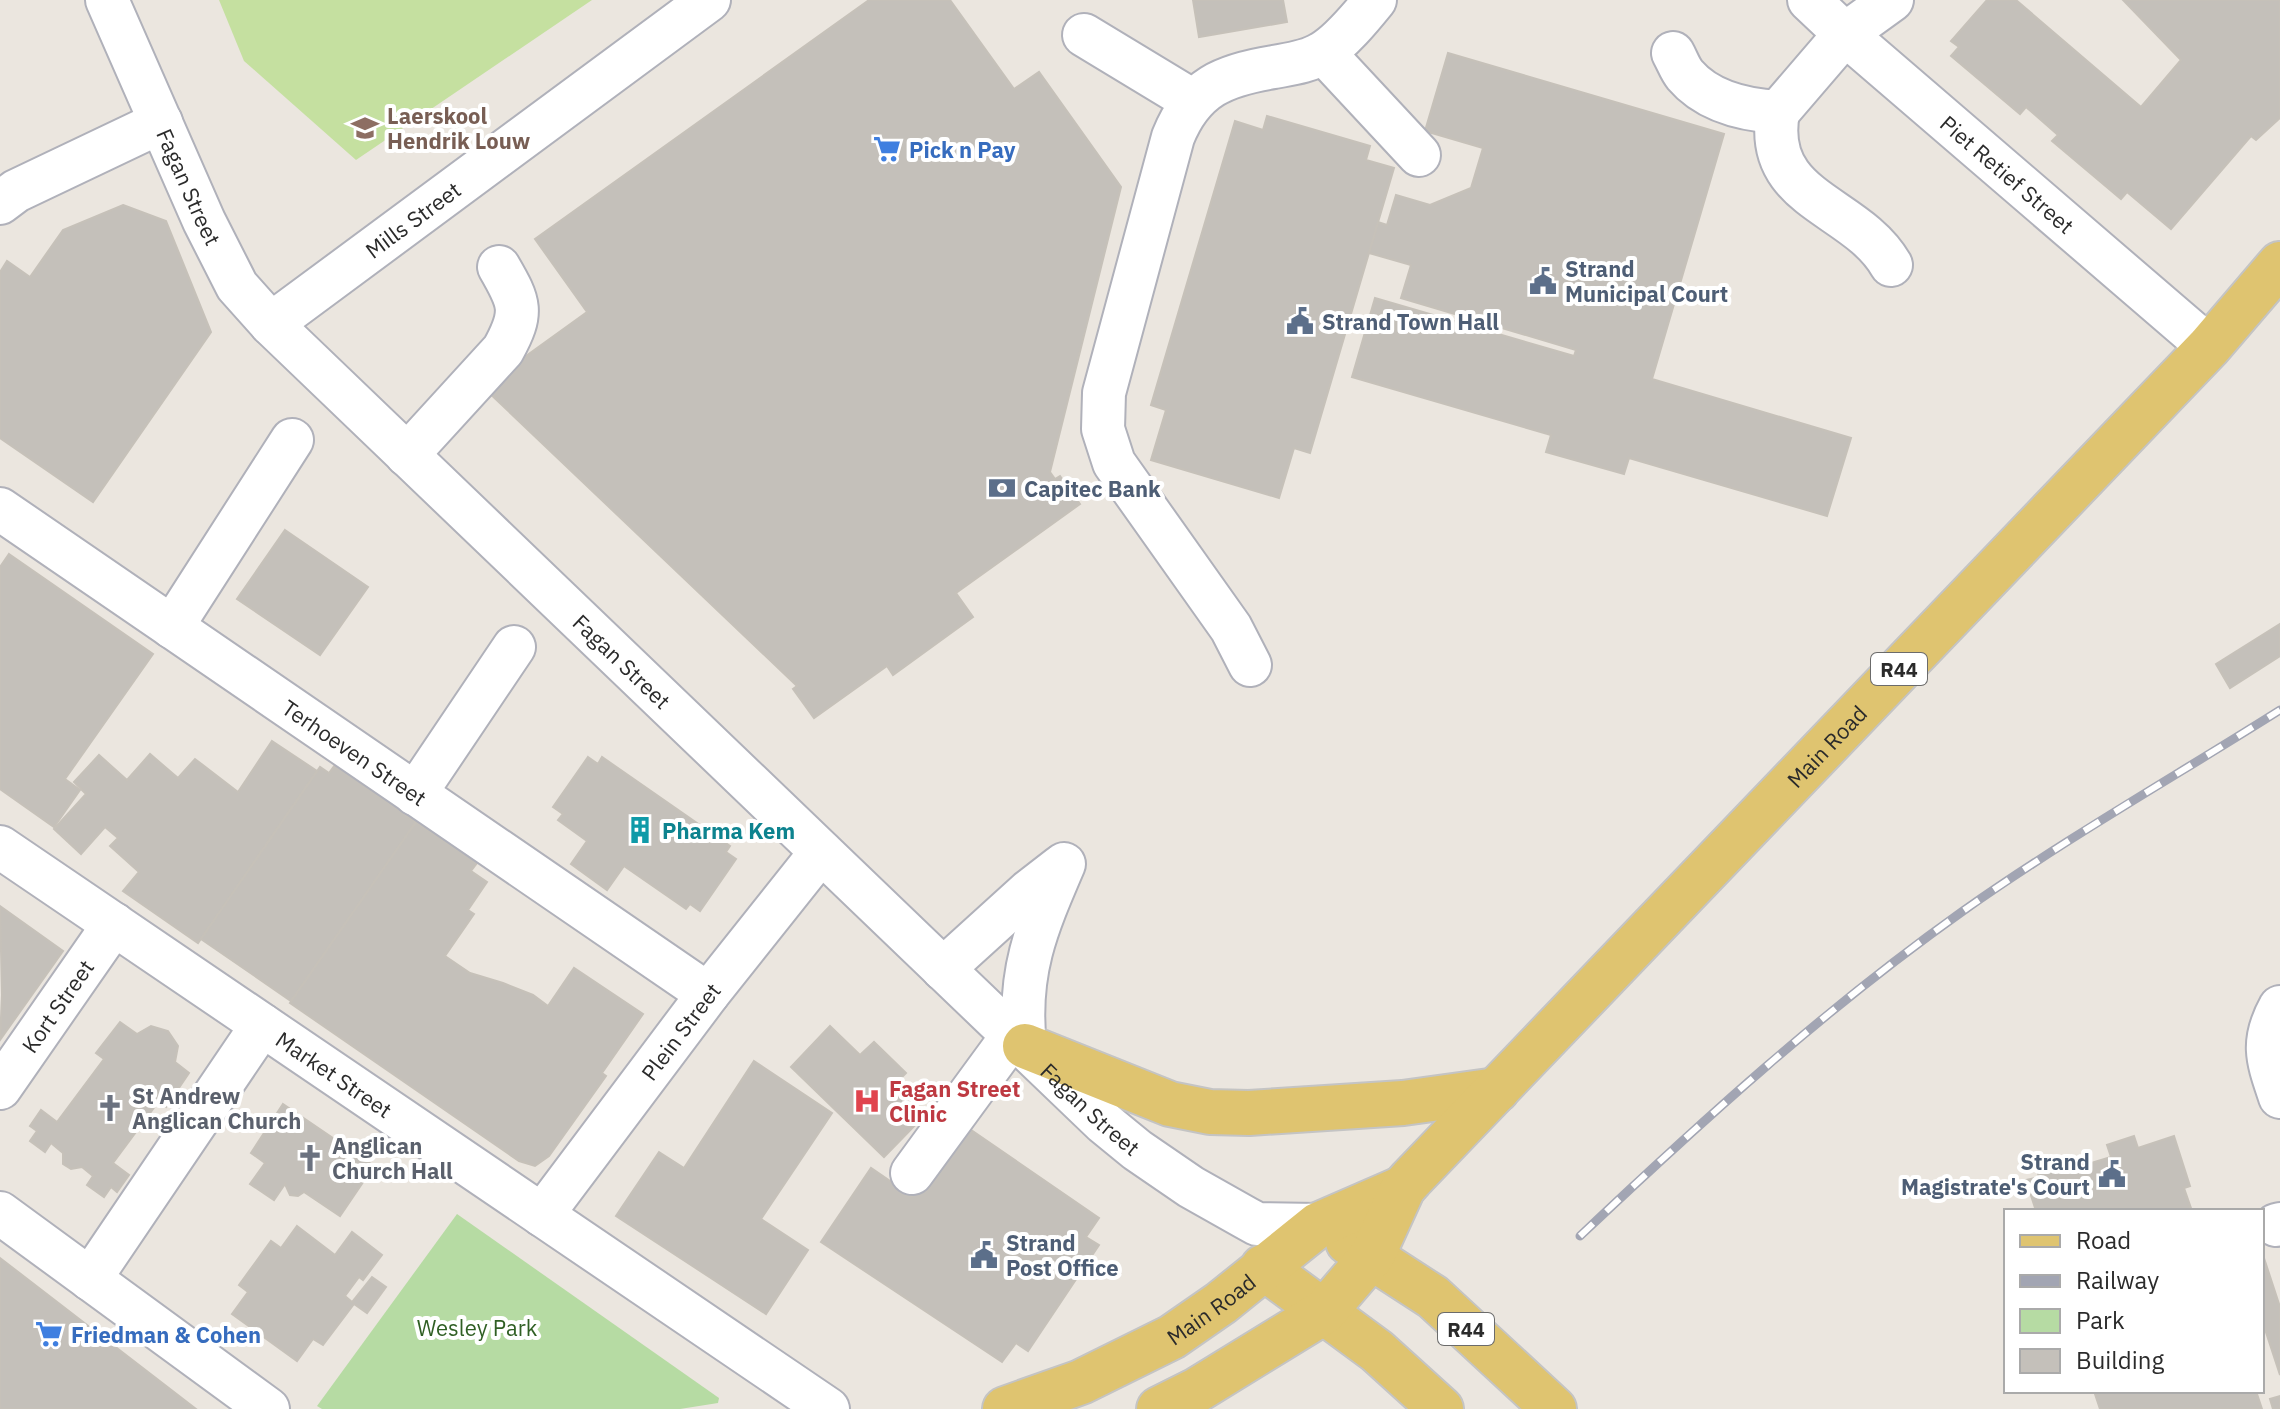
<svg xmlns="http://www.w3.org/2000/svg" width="2280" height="1409" viewBox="0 0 2280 1409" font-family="'IBM Plex Sans',sans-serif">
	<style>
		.green { fill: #b6dba3 }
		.pitch { fill: #c5e0a0 }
		.building { fill: #c4c0ba; stroke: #c6c1b9; stroke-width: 2 }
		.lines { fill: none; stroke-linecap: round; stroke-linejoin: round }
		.minor-casing { stroke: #b0b1ba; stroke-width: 46 }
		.major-casing { stroke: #c4c4c4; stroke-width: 48 }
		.minor { stroke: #fff; stroke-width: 42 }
		.major { stroke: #dfc470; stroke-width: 44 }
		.rail-casing { stroke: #a2a5b3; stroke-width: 9 }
		.rail { stroke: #fff; stroke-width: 6; stroke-dasharray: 18; stroke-linecap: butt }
		.labels { text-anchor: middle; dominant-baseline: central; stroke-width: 8; stroke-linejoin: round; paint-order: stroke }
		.shield { fill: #fff; stroke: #6b6b6b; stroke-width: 2 }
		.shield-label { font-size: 20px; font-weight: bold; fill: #2b2b2b }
		.education-label { font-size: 22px; font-weight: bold; fill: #785e54; stroke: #fff; text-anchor: start }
		.shop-label { font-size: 22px; font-weight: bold; fill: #366cbe; stroke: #fff; text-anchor: start }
		.street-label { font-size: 22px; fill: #2b2b2b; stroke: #fff }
		.service-label { font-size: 22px; font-weight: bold; fill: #4e5e75; stroke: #fff; text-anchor: start }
		.culture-label { font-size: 22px; font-weight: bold; fill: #0d838f; stroke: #fff; text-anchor: start }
		.health-label { font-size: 22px; font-weight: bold; fill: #be3a42; stroke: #fff; text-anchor: start }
		.worship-label { font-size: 22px; font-weight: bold; fill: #5b616d; stroke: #fff; text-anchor: start }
		.park-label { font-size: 22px; fill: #305f24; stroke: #fff }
	</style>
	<rect width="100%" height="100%" fill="#ebe6df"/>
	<polygon class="green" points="457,1214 719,1398 718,1403 680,1409 322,1409 317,1406"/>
	<polygon class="pitch" points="219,0 592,0 356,160 244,61"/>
	<g class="building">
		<polygon points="869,0 950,0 1014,89 1039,72 1121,187 1050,472 1055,479 1060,476 1080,504 956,593 973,617 893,675 887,666 814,718 793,689 797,686 483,387 587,312 535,239"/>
		<polygon points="1193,0 1283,0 1287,22 1199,37"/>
		<polygon points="1987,0 2016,0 2141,107 2181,60 2123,0 2280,0 2280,118 2256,140 2251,136 2171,229 2127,192 2121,199 2052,141 2058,135 2026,107 2020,114 1951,56 1959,47 1951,41"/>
		<polygon points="1448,53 1724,134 1652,379 1851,438 1827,516 1629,458 1624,474 1546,452 1551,435 1352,377 1375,298 1574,356 1576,350 1401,298 1411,265 1369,253 1378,222 1387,225 1396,195 1430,205 1471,188 1483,148 1425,131"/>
		<polygon points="1267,116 1370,146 1366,160 1394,168 1310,453 1294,448 1279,498 1151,460 1166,410 1151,405 1235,121 1263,130"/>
		<polygon points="123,205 166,221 211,332 93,502 0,438 0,272 7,261 30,277 63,230"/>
		<polygon points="285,530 368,587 320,655 237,599"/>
		<polygon points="9,554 153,654 65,779 80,790 54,827 0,789 0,567"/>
		<polygon points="2280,624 2280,656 2230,688 2216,664"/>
		<polygon points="272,741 317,771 198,943 123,891 139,872 110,846 118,838 105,827 81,854 54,829 86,794 74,782 99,755 127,780 150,754 178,778 195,759 238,792"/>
		<polygon points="588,757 598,764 602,757 730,846 726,852 736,859 700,911 690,904 686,909 624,866 607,890 571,864 587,841 558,820 563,814 553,807"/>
		<polygon points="335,765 416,822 291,1001 201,939 320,767 329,773"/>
		<polygon points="416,822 477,863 471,871 487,882 468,910 474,914 445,956 470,973 503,983 533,995 548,1006 574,968 643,1014 602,1073 606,1076 549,1156 535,1166 519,1161 290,1003"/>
		<polygon points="0,906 63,951 0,1040 2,995"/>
		<polygon points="120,1022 137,1034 151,1026 168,1031 178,1046 175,1062 189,1073 166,1107 159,1101 113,1163 129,1175 117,1192 111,1187 104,1197 87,1185 93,1176 82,1167 71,1169 63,1164 63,1153 51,1143 45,1152 30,1141 37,1131 30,1126 41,1110 57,1122 104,1059 96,1053"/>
		<polygon points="830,1026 860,1055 874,1042 906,1073 893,1086 924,1116 884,1157 791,1067"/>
		<polygon points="754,1061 832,1113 761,1219 808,1250 766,1314 616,1216 659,1152 684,1168"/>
		<polygon points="283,1104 374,1166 340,1216 304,1192 298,1196 290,1195 285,1184 274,1200 250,1184 265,1163 251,1153"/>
		<polygon points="961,1123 1099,1218 1086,1237 1099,1245 1028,1351 1016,1343 1002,1362 821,1242 871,1168 912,1196"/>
		<polygon points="2134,1136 2138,1148 2174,1136 2190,1186 2184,1188 2192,1211 2036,1211 2026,1180 2039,1177 2035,1164 2060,1156 2065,1171 2111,1157 2107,1145"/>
		<polygon points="297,1226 335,1255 352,1232 382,1255 363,1280 359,1277 345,1296 352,1302 372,1277 386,1287 367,1313 354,1304 323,1345 313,1339 297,1361 232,1314 248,1292 239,1285 271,1241 281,1248"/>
		<polygon points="2262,1252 2280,1307 2280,1375 2262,1320"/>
		<polygon points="0,1258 196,1409 0,1409"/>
		<polygon points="2094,1391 2256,1391 2262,1409 2100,1409"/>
		<polygon points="2280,1396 2280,1409 2273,1409 2270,1399"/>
	</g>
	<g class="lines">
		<g class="minor-casing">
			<g id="minor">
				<path id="s1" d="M107,0L204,221L237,286L271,324L1104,1123L1137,1150L1191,1187L1246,1218L1257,1224L1318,1225"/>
				<path id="s2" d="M1809,0L1845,34L2209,347"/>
				<polyline points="1084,35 1193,101"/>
				<polyline points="1324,53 1419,155"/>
				<path d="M1673,53C1677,60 1680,69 1685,75C1708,102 1745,110 1778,112L1845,34L1892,0"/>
				<path d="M1778,112C1762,201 1856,204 1891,265"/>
				<polyline points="0,203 16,191 161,122"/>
				<path id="s3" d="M271,324L709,0"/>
				<path d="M407,455L503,350C524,312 520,303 499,267"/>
				<path id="s4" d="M0,509L708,994"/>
				<polyline points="172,627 292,440"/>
				<path d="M1250,665L1231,628L1114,463L1103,429L1104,393L1173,137C1193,87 1224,75 1274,67C1290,64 1308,62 1322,53C1340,43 1362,16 1375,0"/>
				<polyline points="415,794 514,647"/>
				<path id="s5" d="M0,847L828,1409"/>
				<polyline points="943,969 1029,891 1060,867"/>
				<path d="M2280,1007C2260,1043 2268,1061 2280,1097"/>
				<path d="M1025,1046C1017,973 1036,929 1064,864"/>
				<path id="s6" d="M0,1088L114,924"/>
				<polyline points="912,1173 1013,1035"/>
				<polyline points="0,1213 268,1409"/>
				<path id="s7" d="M542,1215L708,994L821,852"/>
				<polyline points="2276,1225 2280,1224"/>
				<polyline points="90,1279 262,1025"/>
			</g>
		</g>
		<g class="major-casing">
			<g id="major">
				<polyline points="1025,1046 1170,1104 1210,1112 1249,1113 1403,1103 1497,1090"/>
				<polyline points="1348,1242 1433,1297 1554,1409"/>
				<polyline points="1263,1267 1377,1351 1441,1409"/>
				<path id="s8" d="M1005,1409L1081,1382L1172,1337L1221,1303L1318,1225L1403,1188"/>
				<path id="s9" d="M1159,1409L1197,1390L1324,1312L1372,1256L1403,1188L1411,1179L2209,347L2280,264"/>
			</g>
		</g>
		<use href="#minor" class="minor"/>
		<use href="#major" class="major"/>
		<g class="rail-casing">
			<path id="rail" d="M1580,1236C1702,1121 1826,1008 1963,911C2065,839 2174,777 2280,710"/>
		</g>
		<use href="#rail" class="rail"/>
	</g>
	<defs>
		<g id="school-bare" transform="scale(2.16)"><path d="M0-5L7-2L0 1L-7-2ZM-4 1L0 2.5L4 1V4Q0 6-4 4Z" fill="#8d6e63" stroke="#fff" stroke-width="2.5" paint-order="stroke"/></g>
		<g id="supermarket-bare" transform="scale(2.16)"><path d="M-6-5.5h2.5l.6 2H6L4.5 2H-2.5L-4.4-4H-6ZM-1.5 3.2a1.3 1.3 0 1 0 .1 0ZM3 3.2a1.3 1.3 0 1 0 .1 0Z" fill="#3f7fe0" stroke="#fff" stroke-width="2.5" paint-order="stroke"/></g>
		<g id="civic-bare" transform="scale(2.16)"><path d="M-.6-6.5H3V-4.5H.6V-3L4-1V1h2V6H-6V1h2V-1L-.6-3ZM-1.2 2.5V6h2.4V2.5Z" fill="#5c6f8a" stroke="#fff" stroke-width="2.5" paint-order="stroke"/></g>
		<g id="bank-bare" transform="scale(2.16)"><path d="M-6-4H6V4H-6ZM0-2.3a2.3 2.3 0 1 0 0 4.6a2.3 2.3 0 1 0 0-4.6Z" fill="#5c6f8a" stroke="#fff" stroke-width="2.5" paint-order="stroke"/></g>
		<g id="building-bare" transform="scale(2.16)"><path d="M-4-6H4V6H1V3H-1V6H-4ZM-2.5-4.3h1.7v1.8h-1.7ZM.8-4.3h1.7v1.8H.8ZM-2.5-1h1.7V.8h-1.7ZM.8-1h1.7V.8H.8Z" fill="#0f9aa8" stroke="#fff" stroke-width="2.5" paint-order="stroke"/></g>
		<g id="hospital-bare" transform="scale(2.16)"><path d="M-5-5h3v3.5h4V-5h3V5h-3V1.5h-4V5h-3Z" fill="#e0444e" stroke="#fff" stroke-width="2.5" paint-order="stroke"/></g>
		<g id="church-bare" transform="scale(2.16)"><path d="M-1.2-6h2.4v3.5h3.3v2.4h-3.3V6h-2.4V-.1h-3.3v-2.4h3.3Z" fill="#6b7280" stroke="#fff" stroke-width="2.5" paint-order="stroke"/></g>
	</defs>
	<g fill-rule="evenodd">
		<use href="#school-bare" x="365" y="128"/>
		<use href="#supermarket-bare" x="887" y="149"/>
		<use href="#civic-bare" x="1543" y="281"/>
		<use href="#civic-bare" x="1300" y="321"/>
		<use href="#bank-bare" x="1002" y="488"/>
		<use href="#building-bare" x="640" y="830"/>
		<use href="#hospital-bare" x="867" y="1101"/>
		<use href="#church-bare" x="110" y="1108"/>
		<use href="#church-bare" x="310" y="1158"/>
		<use href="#civic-bare" x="2112" y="1174"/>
		<use href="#civic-bare" x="984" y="1255"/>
		<use href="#supermarket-bare" x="49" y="1334"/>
	</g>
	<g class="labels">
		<g class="shield">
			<rect x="1871" y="653" width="56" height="32" rx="6"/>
			<rect x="1438" y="1313" width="56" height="32" rx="6"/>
		</g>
		<g class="shield-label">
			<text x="1899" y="669">R44</text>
			<text x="1466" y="1329">R44</text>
		</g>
		<g class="education-label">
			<text x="387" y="115">Laerskool<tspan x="387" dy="25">Hendrik Louw</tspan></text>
		</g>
		<g class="shop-label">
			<text x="909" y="149">Pick n Pay</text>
			<text x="71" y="1334">Friedman &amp; Cohen</text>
		</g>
		<g class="street-label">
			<text stroke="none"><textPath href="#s2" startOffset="264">Piet Retief Street</textPath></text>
			<text stroke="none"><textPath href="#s1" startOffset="204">Fagan Street</textPath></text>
			<text stroke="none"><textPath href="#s3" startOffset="176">Mills Street</textPath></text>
			<text stroke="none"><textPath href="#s1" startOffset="852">Fagan Street</textPath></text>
			<text stroke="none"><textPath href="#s9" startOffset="952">Main Road</textPath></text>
			<text stroke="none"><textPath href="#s4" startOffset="430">Terhoeven Street</textPath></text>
			<text stroke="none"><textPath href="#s6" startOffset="100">Kort Street</textPath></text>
			<text stroke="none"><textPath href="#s7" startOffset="230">Plein Street</textPath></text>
			<text stroke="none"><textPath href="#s5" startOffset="404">Market Street</textPath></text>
			<text stroke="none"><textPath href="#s1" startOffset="1500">Fagan Street</textPath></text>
			<text stroke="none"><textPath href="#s8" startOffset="230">Main Road</textPath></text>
		</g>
		<g class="service-label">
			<text x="1565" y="268">Strand<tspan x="1565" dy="25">Municipal Court</tspan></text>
			<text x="1322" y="321">Strand Town Hall</text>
			<text x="1024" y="488">Capitec Bank</text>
			<text x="2090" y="1161" text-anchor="end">Strand<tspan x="2090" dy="25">Magistrate's Court</tspan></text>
			<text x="1006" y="1242">Strand<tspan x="1006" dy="25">Post Office</tspan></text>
		</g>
		<g class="culture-label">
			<text x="662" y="830">Pharma Kem</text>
		</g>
		<g class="health-label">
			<text x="889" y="1088">Fagan Street<tspan x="889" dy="25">Clinic</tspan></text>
		</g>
		<g class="worship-label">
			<text x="132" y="1095">St Andrew<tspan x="132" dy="25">Anglican Church</tspan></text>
			<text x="332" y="1145">Anglican<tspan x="332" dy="25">Church Hall</tspan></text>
		</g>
		<g class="park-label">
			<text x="477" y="1327">Wesley Park</text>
		</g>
	</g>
	<rect x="2004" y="1209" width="260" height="184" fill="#ffffff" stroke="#aaaaaa" stroke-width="2"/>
	<rect x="2020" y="1235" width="40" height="12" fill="#dfc470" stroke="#aaaaaa" stroke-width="2"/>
	<text x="2076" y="1249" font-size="24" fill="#2b2b2b">Road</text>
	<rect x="2020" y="1275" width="40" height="12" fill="#a2a5b3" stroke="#aaaaaa" stroke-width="2"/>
	<text x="2076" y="1289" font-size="24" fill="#2b2b2b">Railway</text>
	<rect x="2020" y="1309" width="40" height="24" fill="#b6dba3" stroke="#aaaaaa" stroke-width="2"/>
	<text x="2076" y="1329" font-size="24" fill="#2b2b2b">Park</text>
	<rect x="2020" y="1349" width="40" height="24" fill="#c4c0ba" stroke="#aaaaaa" stroke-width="2"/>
	<text x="2076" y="1369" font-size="24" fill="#2b2b2b">Building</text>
</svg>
